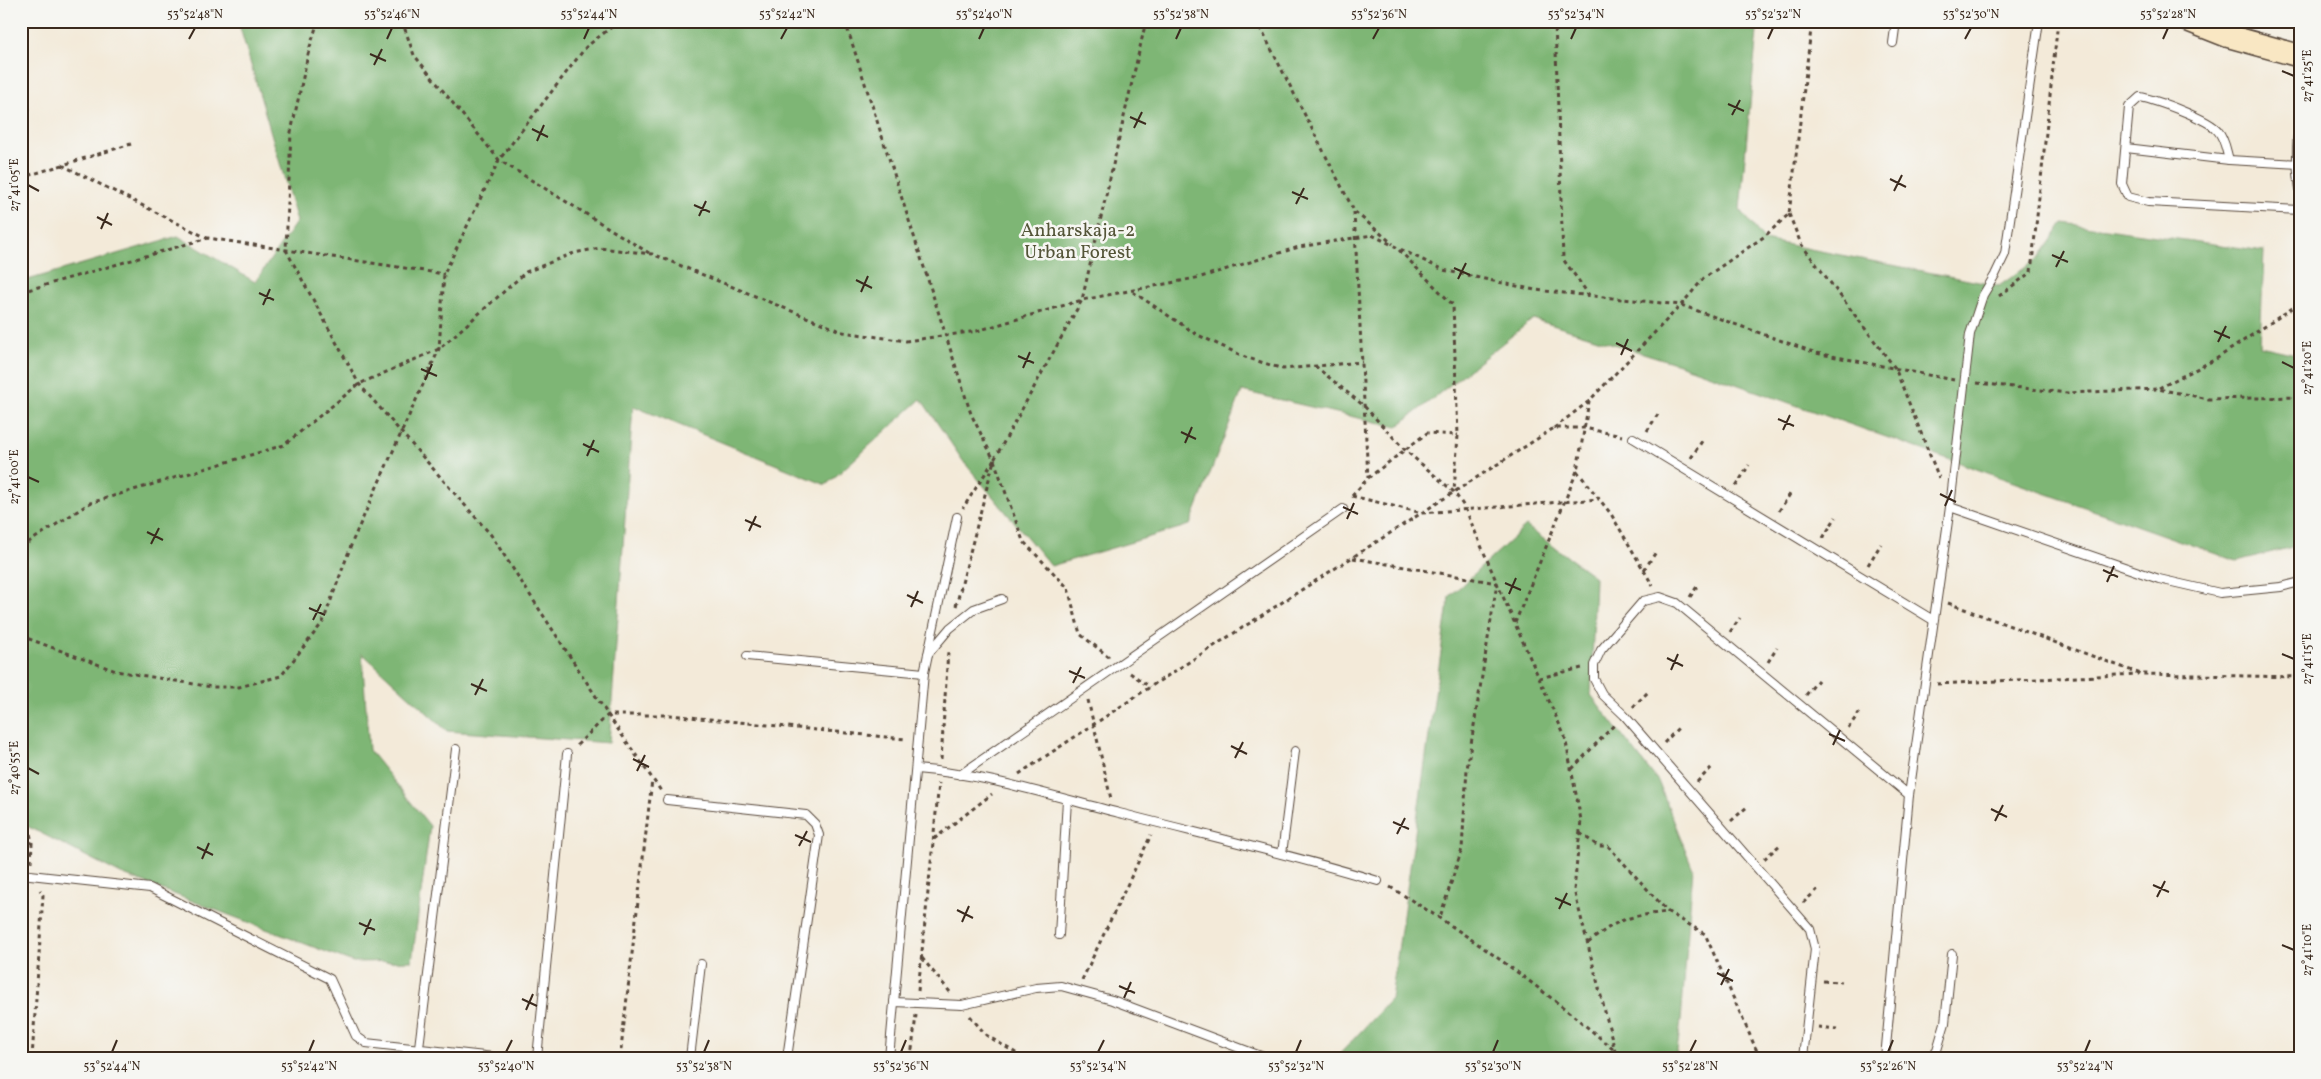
<svg xmlns="http://www.w3.org/2000/svg" width="2321" height="1079" viewBox="0 0 2321 1079" font-family="Vollkorn,serif">
	<style>
		.forest { fill: #7eb674; stroke: #5c7049 }
		.lines { fill: none; stroke-linecap: round; stroke-linejoin: round }
		.lane-casing { stroke: #57473a; stroke-width: 10 }
		.secondary-casing { stroke: #57473a; stroke-width: 25 }
		.path { stroke: #57473a; stroke-width: 3; stroke-dasharray: 4 4; stroke-linecap: butt }
		.lane { stroke: #fff; stroke-width: 8 }
		.secondary { stroke: #f9e7c3; stroke-width: 22 }
		.ticks { fill: none; stroke: #3b2a1e; stroke-width: 2 }
		.labels { text-anchor: middle; dominant-baseline: central; stroke-width: 5; stroke-linejoin: round; paint-order: stroke }
		.park-label { font-size: 19px; fill: #545538; stroke: #f6f6f2 }
		.neatline { fill: none; stroke: #3b2a1e; stroke-width: 2 }
		.ticks-label { font-size: 12px; text-anchor: middle; fill: #3b2a1e }
	</style>
	<rect width="100%" height="100%" fill="#f6f6f2"/>
	<filter id="ink" filterUnits="userSpaceOnUse"><feTurbulence type="fractalNoise" baseFrequency=".02" numOctaves="2"/><feDisplacementMap in="SourceGraphic" scale="10" xChannelSelector="R" yChannelSelector="G"/><feConvolveMatrix kernelMatrix="1 2 1 2 8 2 1 2 1" color-interpolation-filters="sRGB"/></filter>
	<filter id="wash" filterUnits="userSpaceOnUse"><feTurbulence type="fractalNoise" baseFrequency=".0096" numOctaves="4" result="noise"/><feDisplacementMap in="SourceGraphic" scale="20" xChannelSelector="R" yChannelSelector="G"/><feGaussianBlur stdDeviation="1.12" result="paint"/><feColorMatrix in="noise" values="0 0 0 0 0 0 0 0 0 0 0 0 0 0 0 0 0 1.4 0 .05"/><feComposite in="paint" operator="in"/></filter>
	<g filter="url(#wash)">
		<rect width="100%" height="100%" fill="#f3ead9"/>
		<g class="forest">
			<polygon points="238,21 1758,21 1740,209 1764,240 1999,286 2039,258 2063,223 2264,251 2260,346 2300,355 2300,545 2237,561 1682,365 1533,319 1397,427 1242,391 1190,525 1051,566 963,461 921,399 826,485 633,406 609,743 447,731 362,653 369,750 430,826 412,961 353,962 121,874 21,823 21,282 178,236 255,282 297,221"/>
			<polygon points="1526,526 1595,577 1591,695 1658,781 1693,869 1681,1021 1676,1058 1336,1058 1391,999 1449,597"/>
		</g>
	</g>
	<g filter="url(#ink)">
		<g class="lines">
			<g class="lane-casing">
				<g id="lane">
					<polyline points="1893,43 1896,21"/>
					<path d="M2300,123C2295,145 2297,167 2300,190"/>
					<polyline points="2126,148 2229,160 2300,164"/>
					<path d="M2229,160C2226,150 2225,139 2218,131C2209,119 2156,100 2140,97L2129,107L2122,184L2128,197L2148,202L2300,210"/>
					<polyline points="1633,438 1933,620"/>
					<polyline points="1950,507 2159,579 2220,593 2281,587 2300,582"/>
					<polyline points="928,654 950,628 974,609 1002,599"/>
					<polyline points="747,656 924,673"/>
					<path d="M916,769C984,774 1052,796 1119,813C1205,835 1293,855 1378,881"/>
					<polyline points="960,775 1343,509"/>
					<polyline points="667,800 806,815 815,824 819,835 787,1058"/>
					<polyline points="1282,854 1295,751"/>
					<polyline points="21,874 150,888 330,979 356,1036 366,1043 503,1058"/>
					<polyline points="1059,935 1067,800"/>
					<polyline points="894,1002 962,1005 1036,988 1061,986 1112,1000 1266,1058"/>
					<polyline points="419,1047 456,749"/>
					<polyline points="537,1058 567,754"/>
					<polyline points="690,1058 701,964"/>
					<polyline points="889,1058 924,673 957,517"/>
					<polyline points="1803,1058 1815,949 1810,929 1624,715 1602,694 1594,679 1594,665 1601,650 1643,601 1660,597 1677,603 1909,795"/>
					<polyline points="1885,1058 1909,795 1950,507 1970,334 1983,295 1995,275 2005,254 2039,21"/>
					<polyline points="1929,1058 1937,1050 1945,1023 1952,954"/>
				</g>
			</g>
			<g class="secondary-casing">
				<polyline id="secondary" points="2190,21 2228,36 2300,56"/>
			</g>
			<g class="path">
				<polyline points="318,21 309,50 291,132 286,250 359,384 491,535 608,715 661,791"/>
				<polyline points="402,21 414,55 499,160 649,253"/>
				<polyline points="845,21 971,414 994,460 963,508"/>
				<polyline points="1255,21 1263,33 1354,211 1393,244"/>
				<polyline points="1555,21 1563,259 1589,295"/>
				<polyline points="21,111 30,108"/>
				<polyline points="21,151 30,175 131,144"/>
				<polyline points="62,165 207,238"/>
				<polyline points="1354,212 1368,478"/>
				<polyline points="1789,214 1801,244 1895,368 1939,478"/>
				<polyline points="1399,250 1453,305 1458,435 1454,492"/>
				<polyline points="21,292 208,238 444,274"/>
				<polyline points="1133,292 1196,334 1245,357 1283,369 1362,362"/>
				<polyline points="1999,296 2031,272 2058,21"/>
				<polyline points="1315,366 1364,406 1405,450 1454,492 1465,508 1497,583 1565,737 1581,820 1574,890 1615,1051"/>
				<polyline points="1977,383 2067,393 2158,389 2209,399 2300,397"/>
				<polyline points="2159,388 2216,359 2300,303"/>
				<polyline points="1554,428 1588,402"/>
				<polyline points="1647,431 1660,411"/>
				<polyline points="1691,458 1704,438"/>
				<polyline points="994,460 1023,541 1068,588 1080,634 1109,657"/>
				<polyline points="1577,471 1611,514 1653,586"/>
				<polyline points="1736,486 1749,465"/>
				<polyline points="1352,496 1422,513 1599,499"/>
				<polyline points="1352,496 1368,478 1427,433 1458,435"/>
				<polyline points="1779,511 1792,491"/>
				<polyline points="1823,538 1836,517"/>
				<polyline points="21,547 90,503 284,445 359,384 439,349 526,272 574,253 600,248 652,254 843,332 906,341 977,331 1082,300 1201,277 1299,247 1372,235 1443,270 1535,290 1681,305 1816,353 1954,380"/>
				<polyline points="1353,558 1497,583 1467,769 1462,849 1440,917"/>
				<polyline points="1868,565 1881,544"/>
				<polyline points="1644,570 1656,552"/>
				<polyline points="1690,597 1698,585"/>
				<polyline points="1948,603 2141,674 2300,677"/>
				<polyline points="956,606 994,460 1082,300 1146,21"/>
				<polyline points="1515,623 1577,471 1589,401 1681,305 1704,278 1765,236 1789,214 1812,21"/>
				<polyline points="1730,632 1740,618"/>
				<polyline points="21,636 116,671 212,687 239,687 281,676 323,622 353,540 439,349 444,274 499,160 586,47 619,21"/>
				<polyline points="1768,662 1777,648"/>
				<polyline points="1130,673 1150,687"/>
				<polyline points="1539,678 1582,668"/>
				<polyline points="1937,684 2138,674"/>
				<polyline points="1806,695 1818,680"/>
				<polyline points="1088,700 1111,799"/>
				<polyline points="1633,707 1648,692"/>
				<polyline points="1848,728 1859,713"/>
				<polyline points="1664,743 1679,727"/>
				<polyline points="577,745 608,715 670,715 905,739"/>
				<polyline points="941,760 948,651"/>
				<polyline points="1572,769 1616,723"/>
				<polyline points="1019,774 1150,687 1554,428 1584,428 1622,436"/>
				<polyline points="1697,782 1713,766"/>
				<polyline points="21,787 32,843 31,862"/>
				<polyline points="1731,821 1748,806"/>
				<polyline points="1580,833 1598,846 1608,846 1668,912 1705,934 1760,1058"/>
				<polyline points="21,839 32,843"/>
				<polyline points="934,839 992,794"/>
				<polyline points="1764,859 1781,844"/>
				<path d="M1390,887C1469,935 1546,990 1615,1051L1619,1058"/>
				<polyline points="1803,903 1819,888"/>
				<path d="M1588,943C1620,917 1627,917 1667,912"/>
				<polyline points="922,958 950,992"/>
				<polyline points="1082,980 1151,835"/>
				<polyline points="1823,981 1842,982"/>
				<polyline points="918,991 939,783"/>
				<polyline points="970,1016 986,1035 1024,1058"/>
				<polyline points="1818,1027 1837,1029"/>
				<polyline points="32,1058 43,895 40,890"/>
				<polyline points="620,1058 652,780"/>
				<polyline points="911,1058 916,1015"/>
			</g>
			<use href="#lane" class="lane"/>
			<use href="#secondary" class="secondary"/>
		</g>
	</g>
	<path class="ticks" d="M189,39L195,28M387,39L392,28M584,39L589,28M781,39L787,28M979,39L984,28M1176,39L1181,28M1373,39L1379,28M1571,39L1576,28M1768,39L1773,28M1965,39L1971,28M2163,39L2168,28M370,54L386,61M374,65L382,49M2282,71L2294,76M1728,104L1744,111M1732,115L1740,100M1130,117L1146,124M1134,128L1142,112M532,129L548,137M537,141L544,125M1890,179L1906,187M28,185L39,191M1894,191L1902,175M1292,192L1308,199M1296,204L1304,188M694,205L710,212M699,216L706,201M97,217L112,225M101,229L108,213M2052,255L2068,262M2056,267L2064,251M1454,268L1470,275M1458,279L1466,263M856,280L872,288M861,292L868,276M259,293L274,300M263,305L270,289M2214,331L2230,338M2218,342L2226,326M1616,343L1632,351M1621,355L1628,339M1018,356L1034,363M2282,362L2294,368M1023,368L1030,352M421,369L437,376M425,380L432,364M1778,419L1794,426M1783,430L1790,415M1181,432L1196,439M1185,443L1192,427M583,444L599,452M587,456L594,440M28,477L39,482M1940,494L1956,502M1945,506L1952,490M1343,507L1358,514M1347,519L1354,503M745,520L761,527M749,531L756,516M147,532L163,540M151,544L159,528M2103,570L2118,577M2107,582L2114,566M1505,583L1521,590M1509,594L1516,578M907,595L923,603M911,607L918,591M309,608L325,615M313,620L321,604M2282,654L2294,659M1667,658L1683,666M1671,670L1678,654M1069,671L1085,678M1073,683L1081,667M471,684L487,691M475,695L483,679M1829,734L1845,741M1833,745L1840,730M1231,746L1247,754M1235,758L1243,742M633,759L649,767M28,768L39,774M637,771L645,755M1991,809L2007,817M1995,821L2003,805M1393,822L1409,829M1397,834L1405,818M795,835L811,842M799,846L807,831M197,847L213,855M202,859L209,843M2153,885L2169,892M2157,897L2165,881M1555,898L1571,905M1559,909L1567,893M957,910L973,918M962,922L969,906M359,923L375,930M364,935L371,919M2282,945L2294,950M1717,973L1733,981M1721,985L1729,969M1119,986L1135,993M1124,998L1131,982M522,999L537,1006M526,1010L533,994M112,1052L117,1040M309,1052L314,1040M506,1052L512,1040M704,1052L709,1040M901,1052L906,1040M1098,1052L1104,1040M1296,1052L1301,1040M1493,1052L1498,1040M1690,1052L1696,1040M1888,1052L1893,1040M2085,1052L2090,1040"/>
	<g class="labels">
		<g class="park-label">
			<text x="1078" y="231">Anharskaja-2<tspan x="1078" dy="22">Urban Forest</tspan></text>
		</g>
	</g>
	<rect width="2321" height="1079" fill="none" stroke="#f6f6f2" stroke-width="55"/>
	<rect x="28" y="28" width="2266" height="1024" class="neatline"/>
	<g class="ticks-label">
		<text x="195" y="18">53°52'48"N</text>
		<text x="392" y="18">53°52'46"N</text>
		<text x="589" y="18">53°52'44"N</text>
		<text x="787" y="18">53°52'42"N</text>
		<text x="984" y="18">53°52'40"N</text>
		<text x="1181" y="18">53°52'38"N</text>
		<text x="1379" y="18">53°52'36"N</text>
		<text x="1576" y="18">53°52'34"N</text>
		<text x="1773" y="18">53°52'32"N</text>
		<text x="1971" y="18">53°52'30"N</text>
		<text x="2168" y="18">53°52'28"N</text>
		<text transform="translate(2307 76) rotate(-90)" y="4">27°41'25"E</text>
		<text transform="translate(14 185) rotate(-90)" y="4">27°41'05"E</text>
		<text transform="translate(2307 368) rotate(-90)" y="4">27°41'20"E</text>
		<text transform="translate(14 477) rotate(-90)" y="4">27°41'00"E</text>
		<text transform="translate(2307 659) rotate(-90)" y="4">27°41'15"E</text>
		<text transform="translate(14 768) rotate(-90)" y="4">27°40'55"E</text>
		<text transform="translate(2307 950) rotate(-90)" y="4">27°41'10"E</text>
		<text x="112" y="1070">53°52'44"N</text>
		<text x="309" y="1070">53°52'42"N</text>
		<text x="506" y="1070">53°52'40"N</text>
		<text x="704" y="1070">53°52'38"N</text>
		<text x="901" y="1070">53°52'36"N</text>
		<text x="1098" y="1070">53°52'34"N</text>
		<text x="1296" y="1070">53°52'32"N</text>
		<text x="1493" y="1070">53°52'30"N</text>
		<text x="1690" y="1070">53°52'28"N</text>
		<text x="1888" y="1070">53°52'26"N</text>
		<text x="2085" y="1070">53°52'24"N</text>
	</g>
</svg>
